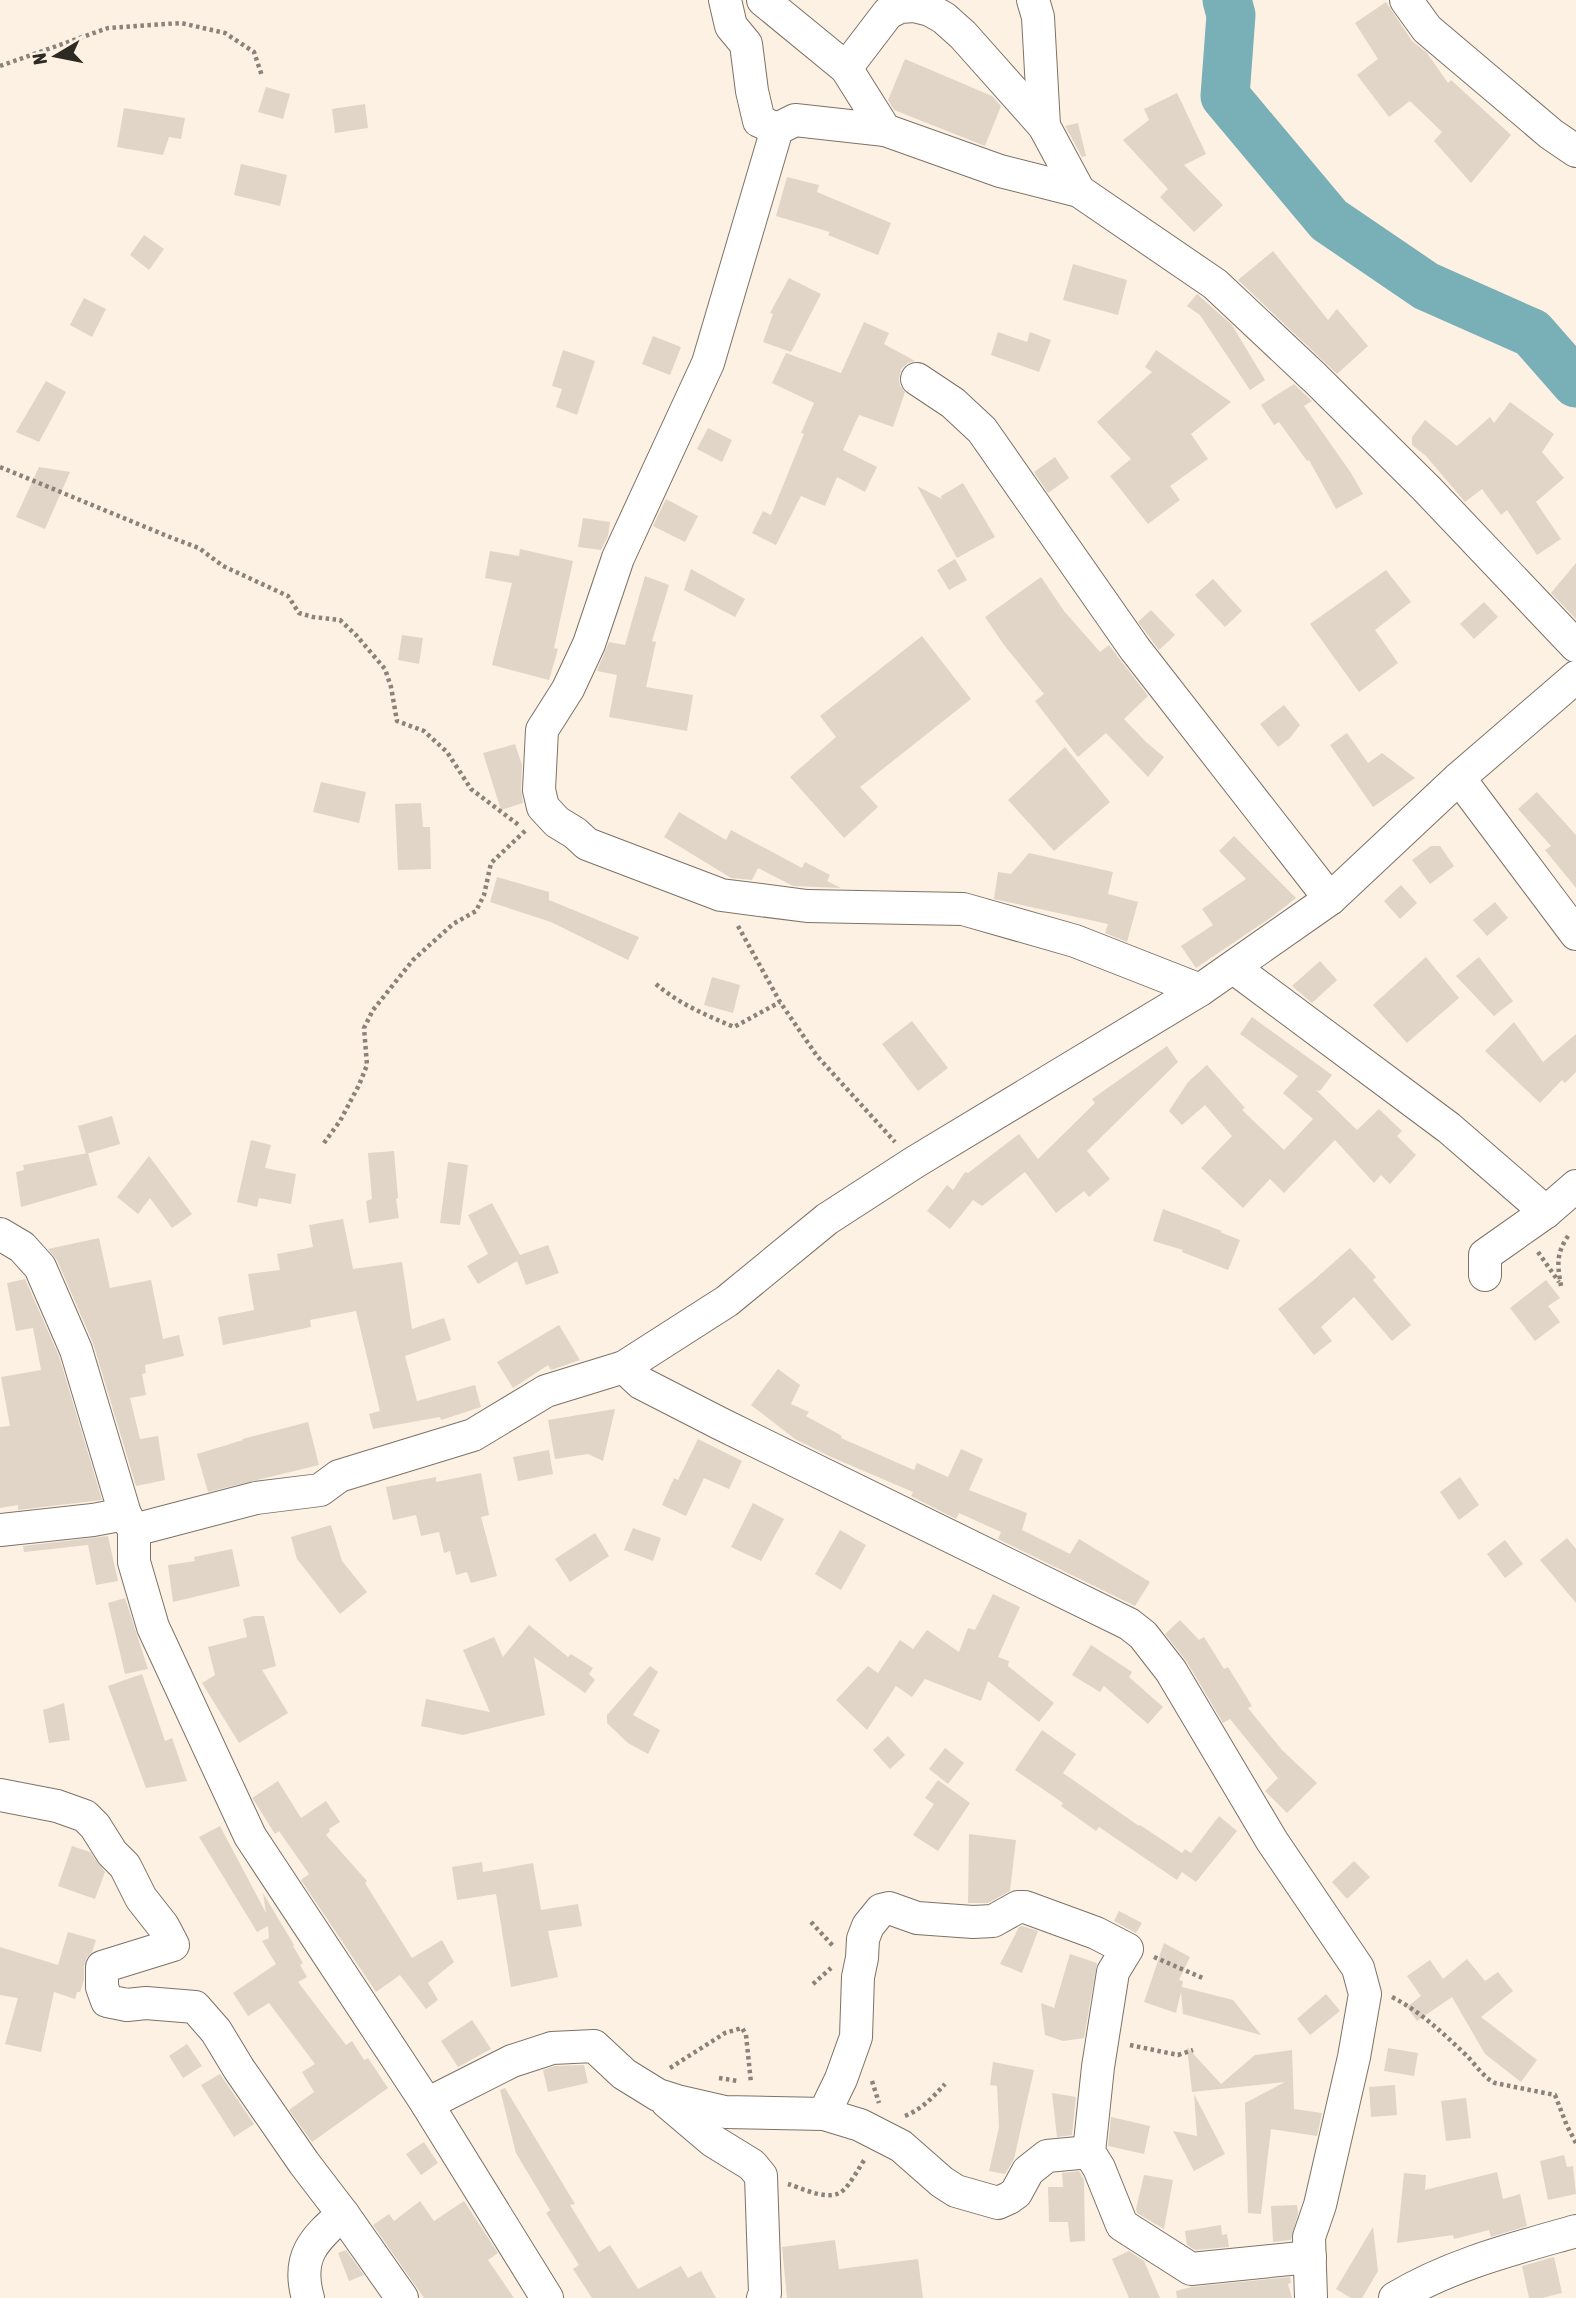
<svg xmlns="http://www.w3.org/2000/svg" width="1576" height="2298" viewBox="0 0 1576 2298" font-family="'Asap Condensed',sans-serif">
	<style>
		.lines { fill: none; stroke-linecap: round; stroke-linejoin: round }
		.river { stroke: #79afb6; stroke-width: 49 }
		.building { fill: #e1d5c7 }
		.minor-casing { stroke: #7d7266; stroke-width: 34 }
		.path { stroke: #8b837a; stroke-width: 4.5; stroke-dasharray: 3.5 3.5; stroke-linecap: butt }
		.minor { stroke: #fff; stroke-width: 32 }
	</style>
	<rect width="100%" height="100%" fill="#fdf1e3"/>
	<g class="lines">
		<polyline class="river" points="1227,0 1231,15 1225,96 1329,220 1426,286 1532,333 1576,383"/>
	</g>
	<g class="building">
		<polygon points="1386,2 1412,41 1427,53 1448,83 1451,80 1511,135 1471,183 1434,141 1442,132 1410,101 1389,117 1357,75 1378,59 1355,23"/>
		<polygon points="905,59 992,96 1001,106 985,146 894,110 888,100"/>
		<polygon points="266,87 290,94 283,119 258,112"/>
		<polygon points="1177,93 1206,154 1184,165 1223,205 1194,232 1160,197 1168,189 1123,140 1149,120 1144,109"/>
		<polygon points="365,104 368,128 335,133 332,109"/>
		<polygon points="124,108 185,118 181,139 169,137 163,155 117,147"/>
		<polygon points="1078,123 1086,156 1082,157 1065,126"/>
		<polygon points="241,164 287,175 280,206 234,195"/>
		<polygon points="787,177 819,185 817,192 891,223 878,255 828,235 830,232 776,216"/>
		<polygon points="144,235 164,249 149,270 130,255"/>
		<polygon points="1273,251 1328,320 1337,309 1368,346 1337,374 1238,280"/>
		<polygon points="1073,264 1127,280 1118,315 1063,300"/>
		<polygon points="789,278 821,294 791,352 763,342 773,314 770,313"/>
		<polygon points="1197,294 1232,325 1265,380 1250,390 1200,315 1187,306"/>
		<polygon points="84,298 106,309 92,337 70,325"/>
		<polygon points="864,322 889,333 884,344 915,361 908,363 901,369 899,379 900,386 905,392 893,427 859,415 843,450 877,467 865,492 837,477 825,506 801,496 776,545 752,533 763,511 771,515 804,434 801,433 814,403 772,383 786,353 841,373"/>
		<polygon points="998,332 1027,342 1030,332 1051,340 1039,372 991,355"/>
		<polygon points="653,336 681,347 670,375 642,364"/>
		<polygon points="563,350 595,361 577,415 556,407 562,389 552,386"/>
		<polygon points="1156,350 1231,402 1191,434 1208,459 1170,486 1180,500 1148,524 1110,476 1131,459 1097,422 1152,372 1145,367"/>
		<polygon points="46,381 66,392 39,442 16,432"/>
		<polygon points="1294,384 1312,401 1304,406 1351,473 1363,494 1336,509 1309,460 1307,461 1279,422 1274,425 1261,405"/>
		<polygon points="1510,402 1554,434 1542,452 1564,478 1536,502 1561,539 1537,555 1507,510 1501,515 1482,489 1465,502 1426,456 1412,445 1412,437 1425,420 1457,446 1490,417 1494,423"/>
		<polygon points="708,428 732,440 722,462 697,449"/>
		<polygon points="1055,457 1069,478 1048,493 1034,472"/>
		<polygon points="39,467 70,472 45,529 16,517"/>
		<polygon points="963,483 995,537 957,558 917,486 942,499 941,496"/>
		<polygon points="666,499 698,516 685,542 653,526"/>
		<polygon points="583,518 610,522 608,536 601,550 578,547"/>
		<polygon points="520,549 573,561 554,648 558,649 549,680 492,665 512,583 485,578 490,551 519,556"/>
		<polygon points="955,559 967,580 949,590 937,570"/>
		<polygon points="1576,563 1576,619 1551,593"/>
		<polygon points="691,569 745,599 735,617 684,590"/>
		<polygon points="1386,570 1411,602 1375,630 1398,663 1359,692 1310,624"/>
		<polygon points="645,576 669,585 652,641 656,642 646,687 693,695 687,731 609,717 617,675 597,671 598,668 609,642 625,645"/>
		<polygon points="1041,577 1064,611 1100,652 1109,645 1148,696 1124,719 1146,742 1164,757 1148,777 1106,733 1078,757 1035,701 1044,694 1004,645 985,617"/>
		<polygon points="1213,579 1242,611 1225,627 1195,595"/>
		<polygon points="1484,602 1498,617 1474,639 1460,624"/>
		<polygon points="1151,610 1175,635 1159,650 1138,622"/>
		<polygon points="402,635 423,638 419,664 398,660"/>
		<polygon points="922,636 971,699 860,787 878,807 844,838 790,777 836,737 820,716"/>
		<polygon points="1284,705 1300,725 1290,738 1278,747 1260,724"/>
		<polygon points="1347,733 1368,763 1382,753 1415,778 1373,807 1330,745"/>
		<polygon points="515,744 522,765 521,789 523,803 501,810 483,753"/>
		<polygon points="1065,747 1110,802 1054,851 1008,800"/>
		<polygon points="321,782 366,792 359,823 313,812"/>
		<polygon points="1537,792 1576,835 1576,888 1545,850 1551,846 1518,809"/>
		<polygon points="421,803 423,827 430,827 431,869 398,870 395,804"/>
		<polygon points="679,812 726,840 731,830 802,868 805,862 830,875 827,881 841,888 793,886 758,868 752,880 731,878 664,837"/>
		<polygon points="1234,836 1296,898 1273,916 1196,968 1181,946 1213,925 1202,909 1246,879 1219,851"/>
		<polygon points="1431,846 1440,846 1454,866 1430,884 1412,860"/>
		<polygon points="1029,853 1113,872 1108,894 1138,902 1127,942 1105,933 1108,924 994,899 998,872 1011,874"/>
		<polygon points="497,877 549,892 549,900 639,937 628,960 551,922 490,902"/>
		<polygon points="1401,885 1417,903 1400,919 1384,901"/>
		<polygon points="1495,902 1508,918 1487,936 1473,920"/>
		<polygon points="1426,957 1459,998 1407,1043 1373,1005"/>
		<polygon points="1479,957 1513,1001 1494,1016 1456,976"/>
		<polygon points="1320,961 1337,980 1312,1003 1292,986"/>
		<polygon points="712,977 740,985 733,1013 704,1005"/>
		<polygon points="1252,1017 1332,1075 1320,1091 1316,1090 1357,1130 1379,1109 1402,1131 1397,1136 1416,1155 1390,1184 1381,1175 1374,1183 1335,1140 1284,1193 1270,1179 1243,1208 1201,1168 1232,1136 1205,1105 1182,1125 1169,1111 1188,1082 1207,1065 1245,1108 1242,1110 1284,1150 1313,1119 1283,1093 1298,1076 1240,1034"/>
		<polygon points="912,1021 948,1068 918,1091 882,1044"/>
		<polygon points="1514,1022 1543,1062 1576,1034 1576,1072 1565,1083 1562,1080 1540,1103 1485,1051"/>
		<polygon points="1167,1046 1178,1062 1087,1151 1110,1179 1089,1197 1084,1191 1056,1213 1025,1172 982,1206 973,1200 950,1229 927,1211 947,1185 953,1190 965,1172 968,1173 1019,1134 1038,1159 1095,1103 1092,1099"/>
		<polygon points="112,1116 120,1144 86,1154 78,1126"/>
		<polygon points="251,1140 271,1145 265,1168 296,1174 291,1204 259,1198 257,1207 237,1202"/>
		<polygon points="394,1151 398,1198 396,1199 399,1218 369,1223 366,1201 372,1199 368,1153"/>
		<polygon points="88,1153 97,1185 21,1207 16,1172 24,1170 23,1165"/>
		<polygon points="149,1156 192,1214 172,1228 150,1198 138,1214 117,1197"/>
		<polygon points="448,1162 468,1165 460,1225 440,1223"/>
		<polygon points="492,1203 520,1255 548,1245 559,1273 526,1285 517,1261 478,1284 467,1266 488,1254 468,1215"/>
		<polygon points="1163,1209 1222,1231 1220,1232 1240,1240 1228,1270 1182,1252 1183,1250 1153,1241"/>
		<polygon points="343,1219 353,1269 402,1262 412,1329 444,1318 451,1340 405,1356 417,1401 475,1385 481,1407 441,1420 440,1417 373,1429 369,1414 380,1411 356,1311 310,1320 311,1327 223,1345 218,1317 254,1310 248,1274 280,1270 277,1254 313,1247 309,1225"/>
		<polygon points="99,1238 110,1288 151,1280 163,1339 179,1335 184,1356 145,1365 146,1373 142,1374 146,1395 130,1398 140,1439 158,1436 165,1480 136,1486 93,1343 57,1260 48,1249"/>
		<polygon points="1350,1248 1376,1277 1373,1280 1411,1325 1392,1341 1354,1297 1321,1327 1332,1341 1314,1355 1278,1309 1315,1279"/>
		<polygon points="25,1279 59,1356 102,1500 18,1510 18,1505 0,1508 0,1427 10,1426 1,1377 41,1370 33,1328 16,1331 7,1283"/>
		<polygon points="1546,1280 1560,1298 1548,1306 1560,1322 1535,1341 1510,1308"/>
		<polygon points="559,1325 580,1360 551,1370 548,1365 513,1388 497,1362"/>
		<polygon points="778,1369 800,1385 791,1404 809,1412 806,1416 842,1436 841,1438 914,1470 917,1463 948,1477 961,1449 983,1459 969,1490 1027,1513 1022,1530 1070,1554 1079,1539 1150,1582 1135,1606 998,1539 1001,1532 959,1513 956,1519 911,1496 913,1492 831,1457 795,1439 751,1405"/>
		<polygon points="615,1409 603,1461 588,1454 555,1459 548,1420"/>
		<polygon points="308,1422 319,1465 208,1492 197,1454 243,1440 242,1439"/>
		<polygon points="698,1439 742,1461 729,1489 704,1478 686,1516 662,1505 674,1478 678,1480"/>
		<polygon points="549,1450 553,1474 518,1481 513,1457"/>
		<polygon points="481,1473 489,1515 481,1517 497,1576 471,1583 467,1572 456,1575 450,1551 444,1553 439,1532 421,1536 416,1515 393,1520 386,1487 436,1477 436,1482"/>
		<polygon points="1460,1477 1479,1505 1459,1520 1440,1492"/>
		<polygon points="753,1503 784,1519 761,1561 731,1547"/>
		<polygon points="331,1525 342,1561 367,1592 340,1614 297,1559 291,1537"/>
		<polygon points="633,1528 661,1538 653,1561 624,1550"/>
		<polygon points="840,1530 866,1545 841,1590 815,1574"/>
		<polygon points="595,1533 609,1556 570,1582 555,1559"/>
		<polygon points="108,1536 118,1581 96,1585 88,1545 24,1552 23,1546"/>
		<polygon points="1567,1538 1576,1549 1576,1603 1540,1560"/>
		<polygon points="1505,1540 1523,1564 1505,1578 1487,1554"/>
		<polygon points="232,1549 240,1586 173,1602 168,1565 195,1561 194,1557"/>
		<polygon points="993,1594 1020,1607 998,1657 1009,1661 1008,1666 1054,1703 1039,1722 988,1681 981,1701 925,1679 912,1697 896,1686 867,1730 836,1700 868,1666 878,1673 900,1640 913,1649 927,1630 959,1652 968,1628 975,1630"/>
		<polygon points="125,1598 148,1669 125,1674 108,1603"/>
		<polygon points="254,1616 264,1616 276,1666 262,1670 288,1713 239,1743 202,1683 215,1675 208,1647 247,1637 243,1619"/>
		<polygon points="1180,1620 1199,1640 1204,1637 1224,1669 1228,1667 1252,1706 1248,1708 1282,1750 1317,1783 1287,1813 1265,1791 1278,1778 1230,1719 1223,1723 1187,1662 1165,1634"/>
		<polygon points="529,1625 568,1657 571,1654 593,1668 589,1674 595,1680 585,1693 534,1657 545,1715 463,1735 421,1726 426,1699 490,1712 463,1650 494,1637 503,1657"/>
		<polygon points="1091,1645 1132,1672 1129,1677 1163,1707 1148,1724 1104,1686 1100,1692 1072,1675"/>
		<polygon points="650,1666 658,1672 633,1715 660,1730 648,1754 628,1743 607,1723 607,1715"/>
		<polygon points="142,1674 165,1741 172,1738 187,1781 146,1788 108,1686"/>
		<polygon points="64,1703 70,1740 49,1743 43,1710"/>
		<polygon points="1042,1730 1076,1754 1063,1773 1139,1826 1140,1825 1182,1853 1185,1849 1191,1853 1219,1816 1237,1831 1196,1882 1182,1872 1177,1880 1099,1827 1096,1831 1061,1806 1063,1803 1015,1770"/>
		<polygon points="888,1736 905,1755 890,1769 873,1750"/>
		<polygon points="945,1748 964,1763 948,1784 929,1769"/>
		<polygon points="938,1780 970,1803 938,1851 913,1835 934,1804 925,1798"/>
		<polygon points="278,1781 301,1818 326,1801 340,1822 329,1829 330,1831 326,1835 367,1881 365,1883 412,1958 442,1940 454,1962 428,1983 438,2000 426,2009 400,1975 376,1992 301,1880 309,1874 279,1831 275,1834 253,1799 252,1798"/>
		<polygon points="220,1826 266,1913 263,1893 294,1945 293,1946 303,1963 300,1965 307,1977 298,1982 346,2045 352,2041 364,2060 368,2058 388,2088 312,2142 289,2110 314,2092 302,2072 315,2064 269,2003 248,2016 233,1993 276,1964 262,1941 269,1938 268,1926 257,1932 199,1837"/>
		<polygon points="969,1834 1016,1840 1010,1891 988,1903 968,1903"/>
		<polygon points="72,1846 90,1852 105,1872 95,1899 58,1886"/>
		<polygon points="1354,1861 1370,1877 1347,1899 1332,1882"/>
		<polygon points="482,1862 483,1872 533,1863 541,1910 578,1904 582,1926 548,1931 558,1977 511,1987 496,1894 457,1900 452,1867"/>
		<polygon points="1119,1911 1142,1923 1136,1933 1114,1921"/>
		<polygon points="1022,1926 1038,1931 1022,1973 1000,1964 1019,1927"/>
		<polygon points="68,1932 96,1940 92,1952 87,1957 84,1966 84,1980 80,1992 77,1992 75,1999 54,1992 41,2052 5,2044 18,1998 0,1995 0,1947 58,1965"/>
		<polygon points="1164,1943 1190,1957 1179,1980 1183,1981 1182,1987 1233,2000 1261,2035 1183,2014 1181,1992 1176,2013 1144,2002"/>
		<polygon points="1070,1954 1097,1963 1084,2038 1063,2041 1045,2035 1041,2003 1054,2008"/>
		<polygon points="1467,1959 1485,1981 1498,1972 1513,1991 1481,2017 1537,2060 1521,2082 1485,2054 1452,1997 1417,2021 1407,2007 1421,1996 1407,1976 1430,1960 1443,1979"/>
		<polygon points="1326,1994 1340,2011 1310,2035 1297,2019"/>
		<polygon points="472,2020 491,2049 458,2067 441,2041"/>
		<polygon points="187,2044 202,2066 183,2078 169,2056"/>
		<polygon points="1187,2047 1221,2084 1255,2055 1292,2050 1294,2109 1322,2113 1317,2136 1271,2129 1261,2214 1248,2213 1245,2103 1285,2082 1192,2092"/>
		<polygon points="1388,2048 1418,2053 1414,2076 1384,2071"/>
		<polygon points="993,2062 1034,2070 1014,2159 1005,2174 989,2171 999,2127 997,2086 990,2085"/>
		<polygon points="584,2065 588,2083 548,2092 543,2070 555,2066"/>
		<polygon points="220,2074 254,2124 234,2137 201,2085"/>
		<polygon points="1395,2085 1397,2115 1371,2117 1369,2087"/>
		<polygon points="505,2088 575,2204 570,2205 599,2252 610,2245 638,2289 681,2266 688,2278 701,2271 716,2298 592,2298 573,2269 579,2265 546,2213 552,2209 550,2210 516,2153 500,2090"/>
		<polygon points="1052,2093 1076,2097 1072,2135 1057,2137"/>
		<polygon points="1194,2094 1225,2154 1194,2171 1173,2131 1197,2136"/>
		<polygon points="1466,2098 1471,2138 1446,2141 1441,2101"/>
		<polygon points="1111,2117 1150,2126 1144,2154 1108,2146"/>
		<polygon points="424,2142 438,2163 421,2175 406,2154"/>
		<polygon points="1564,2155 1567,2167 1573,2166 1576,2194 1548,2200 1540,2161"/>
		<polygon points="1079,2171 1084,2180 1085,2241 1070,2242 1068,2222 1049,2222 1048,2187 1063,2187 1062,2173"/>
		<polygon points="1497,2172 1503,2199 1520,2194 1527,2226 1491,2237 1489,2230 1454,2239 1453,2235 1397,2243 1404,2173 1426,2175 1425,2190"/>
		<polygon points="1144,2175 1173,2180 1164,2229 1137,2213 1136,2209"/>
		<polygon points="420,2201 434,2221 464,2201 498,2253 488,2260 514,2298 424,2298 373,2225 389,2214 394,2221"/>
		<polygon points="1297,2205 1298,2213 1291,2240 1273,2242 1271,2206"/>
		<polygon points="1221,2225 1222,2235 1227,2234 1229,2247 1195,2250 1187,2245 1185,2231"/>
		<polygon points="1373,2227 1378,2271 1362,2298 1351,2298 1336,2289"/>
		<polygon points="835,2240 839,2269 918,2259 923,2298 787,2298 782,2247"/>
		<polygon points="346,2250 364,2275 349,2281 338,2253"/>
		<polygon points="1129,2251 1144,2261 1160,2298 1129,2298 1112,2259"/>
		<polygon points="1554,2257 1562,2293 1542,2298 1529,2298 1522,2266"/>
		<polygon points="1290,2277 1291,2283 1288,2284 1292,2298 1177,2298 1176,2291 1191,2287"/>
	</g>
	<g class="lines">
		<g class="minor-casing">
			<g id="minor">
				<polyline points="725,0 731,26 746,44 752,91 759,121 777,129"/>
				<polyline points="763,0 846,68 885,130 1000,171 1079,191 1215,284 1315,378 1426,488 1576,646"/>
				<polyline points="1033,0 1038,17 1044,126"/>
				<polyline points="1406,0 1427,29 1551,134 1576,151"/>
				<polyline points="846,68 888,13 900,7 914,6 930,10 944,18 963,35 1044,126 1079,191"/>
				<polyline points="885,130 795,120 777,129 708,363 618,558 589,644 568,689 542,730 539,790 543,807 557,822 575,833 587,844 721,895 807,906 963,909 1075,941 1200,990"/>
				<polyline points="917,379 953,403 982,430 1135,649 1330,899"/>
				<polyline points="1459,778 1576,934"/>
				<polyline points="1234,968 1449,1128 1546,1212"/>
				<polyline points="0,1234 22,1247 40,1267 76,1350 125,1514"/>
				<polyline points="1485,1275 1485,1255 1546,1212 1576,1186"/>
				<polyline points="624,1367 641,1383 721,1424 1129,1624 1143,1635 1171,1671 1272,1841 1358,1968 1365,1994 1354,2057 1320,2205 1309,2237 1311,2298"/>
				<polyline points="0,1530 93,1520 125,1514 134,1530 134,1562 153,1627 250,1836 427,2104 547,2298"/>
				<polyline points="134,1530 256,1498 320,1490 339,1476 473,1435 546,1391 624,1367 727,1301 827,1219 915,1162 1200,990 1330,899 1459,778 1576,677"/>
				<polyline points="0,1795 57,1806 85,1816 95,1826 112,1853 125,1866 141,1898 163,1926 173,1945 102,1967 102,1987 107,2001 127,2005 146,2003 195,2007 216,2031 239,2069 304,2163 343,2214 402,2298"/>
				<polyline points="667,2102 713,2141 752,2165 761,2176 765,2293 763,2298"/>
				<polyline points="427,2104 512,2061 552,2048 594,2046 624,2074 658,2095 677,2101 725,2112 824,2114 860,2125 901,2146 942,2182 956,2191 998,2203 1009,2198 1016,2193 1028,2171 1047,2156 1089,2152"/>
				<polyline points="824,2114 841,2079 856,2037 858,1977 862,1958 863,1939 868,1926 881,1910 889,1908 917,1918 973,1922 993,1921 1018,1907 1025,1907 1096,1933 1127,1949 1113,1972 1098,2067 1089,2152 1099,2168 1122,2225 1191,2269 1310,2257"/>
				<path d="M308,2298C296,2257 314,2239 343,2214"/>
				<path d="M1395,2298C1452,2264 1513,2249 1576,2231"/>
			</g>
		</g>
		<g class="path">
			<polyline points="0,66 108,28 181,23 225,33 254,52 262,76"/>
			<polyline points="0,467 172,538 199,548 223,566 288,596 299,613 313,617 340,620 356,635 385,669 391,687 397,721 424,731 447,752 471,789 520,826"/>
			<polyline points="738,926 780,1002 817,1056 895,1142"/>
			<path d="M656,984C679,1004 706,1015 734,1027L780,1002"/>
			<polyline points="324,1143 340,1121 359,1085 367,1065 364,1028 373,1010 413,960 453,924 476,911 484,895 491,863 526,830"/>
			<polyline points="1538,1252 1559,1282"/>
			<path d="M1561,1286C1557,1263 1556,1253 1570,1233"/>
			<polyline points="811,1922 833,1946"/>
			<polyline points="1154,1957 1205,1979"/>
			<polyline points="813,1984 831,1968"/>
			<path d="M1392,1997C1421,2012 1443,2033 1467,2056C1476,2065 1484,2078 1495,2083L1555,2095L1567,2126L1576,2143"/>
			<polyline points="1130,2045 1178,2055 1193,2050"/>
			<polyline points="670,2068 725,2033 742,2028 746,2035 751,2083"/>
			<polyline points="719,2078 738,2081"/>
			<polyline points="872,2081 879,2103"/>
			<path d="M905,2116C922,2109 933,2097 945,2084"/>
			<path d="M788,2184C801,2188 823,2199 837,2194C847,2192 859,2167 865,2159"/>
		</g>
		<use href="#minor" class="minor"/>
	</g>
	<g transform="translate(56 56) rotate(260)" stroke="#fdf1e3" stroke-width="5" paint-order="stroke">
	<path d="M0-5L12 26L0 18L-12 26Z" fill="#2d2923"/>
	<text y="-10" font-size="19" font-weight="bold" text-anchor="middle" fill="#2d2923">N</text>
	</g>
</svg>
